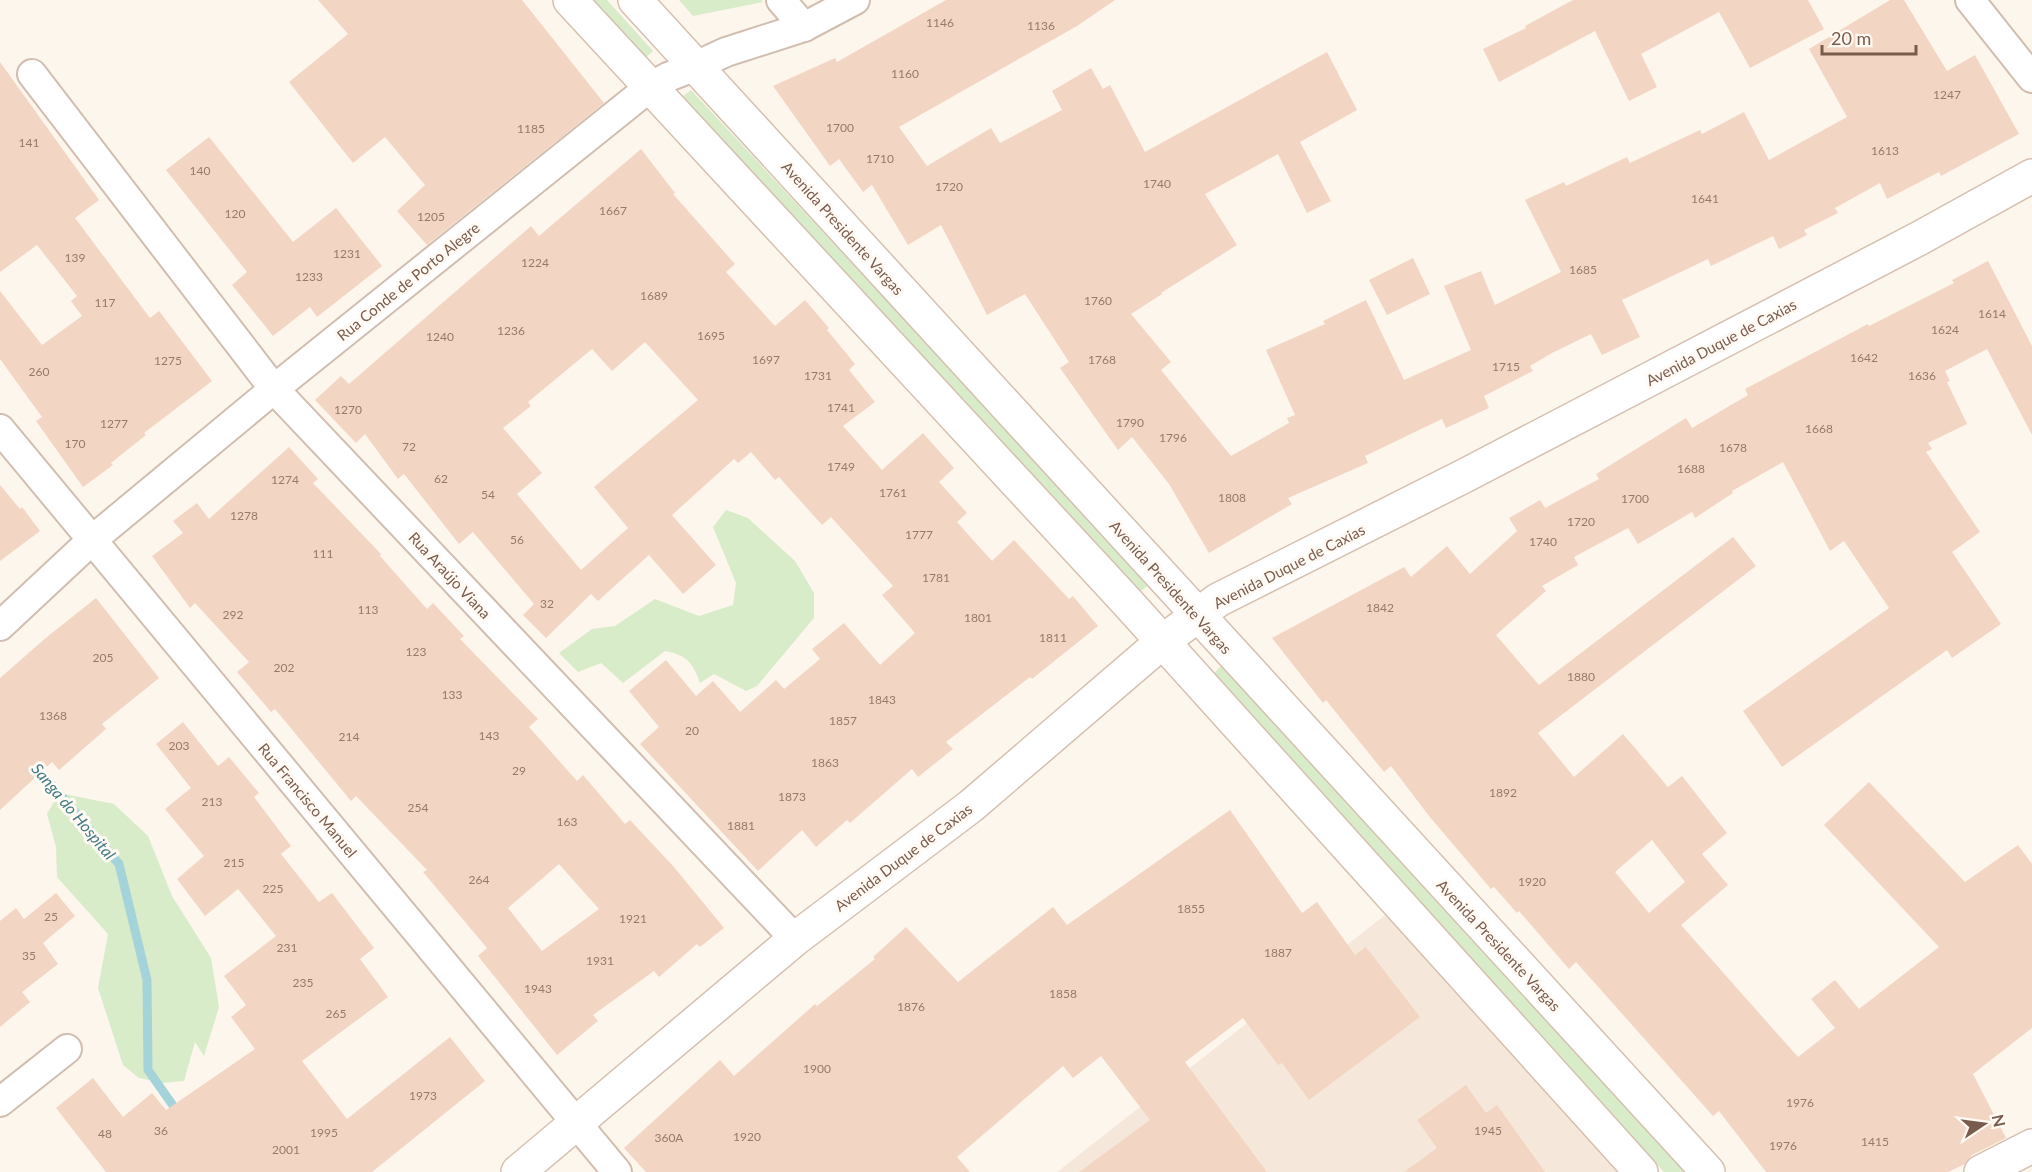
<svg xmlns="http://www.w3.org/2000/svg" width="2032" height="1172" viewBox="0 0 2032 1172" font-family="Lato,sans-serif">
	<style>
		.residential { fill: #f5e8da }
		.green { fill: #d8ecc9 }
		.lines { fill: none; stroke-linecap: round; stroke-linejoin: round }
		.stream { stroke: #a5d3da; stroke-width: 9 }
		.building { fill: #f3d5c3; fill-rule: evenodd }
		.street-casing { stroke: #d1beb0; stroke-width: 32 }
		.secondary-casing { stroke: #d6c0b0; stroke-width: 36 }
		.street { stroke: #fff; stroke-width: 28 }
		.secondary { stroke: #fff; stroke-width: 33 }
		.labels { text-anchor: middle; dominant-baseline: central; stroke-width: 6; stroke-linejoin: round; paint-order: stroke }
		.number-label { font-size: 12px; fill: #987a6a }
		.street-label { font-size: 15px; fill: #7a5c4d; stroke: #fffaf3 }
		.water-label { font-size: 16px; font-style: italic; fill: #437c86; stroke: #fffaf3 }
	</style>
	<rect width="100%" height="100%" fill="#fdf6ec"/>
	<polygon class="residential" points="1399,904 1641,1172 1057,1172 1366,930"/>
	<g class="green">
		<polygon points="591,0 607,0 653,51 644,59"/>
		<polygon points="679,0 761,0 763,2 693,16"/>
		<polygon points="691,90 1150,584 1138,593 682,97"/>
		<path d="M726,510L748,518L795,561L814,593V618L757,686L746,691L714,674L700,683C693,663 687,655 665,651L623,683L601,663L578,672L559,653L592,629L615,626L655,599L699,616L733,605L736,583L713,527Z"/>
		<polygon points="1223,664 1685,1172 1664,1172 1211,676"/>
		<polygon points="59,793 114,804 148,836 172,896 211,958 219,1007 204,1056 195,1042 184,1081 163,1083 139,1078 123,1065 98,988 108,934 57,877 56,847 47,814"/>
	</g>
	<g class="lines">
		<polyline class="stream" points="34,764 119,864 147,980 148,1070 179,1114"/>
	</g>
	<g class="building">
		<polygon points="318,0 522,0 604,103 427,245 397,211 425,185 385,137 353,163 289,82 348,34"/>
		<polygon points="946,0 1115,0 1077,26 899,127 927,166 991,128 1000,143 1062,110 1052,91 1091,68 1103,89 1110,85 1145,152 1327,52 1357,110 1300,142 1331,201 1307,213 1278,154 1205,194 1237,245 1161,293 1162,294 1131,314 1171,362 1161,370 1231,456 1289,423 1287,418 1295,415 1266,350 1325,324 1323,321 1366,300 1404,380 1471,350 1444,286 1481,271 1495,305 1561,272 1525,200 1564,182 1566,186 1627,157 1630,163 1700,130 1702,134 1744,112 1769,160 1847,117 1809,49 1890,0 1904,0 1947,71 1975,55 2019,134 1941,176 1939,172 1887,199 1880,183 1835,208 1838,213 1804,230 1807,235 1779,249 1773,236 1711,266 1708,259 1622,300 1640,337 1602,355 1591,334 1552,353 1530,366 1533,371 1484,396 1489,408 1446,428 1442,419 1365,456 1368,463 1288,498 1292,504 1209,553 1169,484 1132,437 1118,450 1060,368 1069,362 1025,294 987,315 941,225 908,245 872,185 863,192 839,159 830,166 773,86 835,58 837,62"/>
		<polygon points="1573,0 1808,0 1824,29 1750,68 1719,12 1641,54 1657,87 1629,101 1595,31 1499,82 1483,49 1526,28 1525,26"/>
		<polygon points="0,62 99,200 75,218 150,318 159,311 212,381 144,433 146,435 111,463 113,465 83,487 36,421 42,417 0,359 0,291 42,345 82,316 71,301 77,296 37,245 0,272"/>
		<polygon points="209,137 293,242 336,208 382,266 317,317 310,307 273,336 232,285 247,272 166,170"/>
		<path d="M641,149L675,193L673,194L735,264L726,272L775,326L805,300L829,328L827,330L855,364L849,370L875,402L843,426L882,470L923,433L954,468L939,482L967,513L957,522L992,561L1014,540L1069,599L1073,596L1098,626L1032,679L1030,677L946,742L953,749L918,777L912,769L850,823L847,820L816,847L802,830L758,871L640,744L659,727L629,691L666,660L696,696L713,681L740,712L776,680L784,689L820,659L812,649L844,623L880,665L915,633L882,595L893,586L831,517L822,525L779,477L775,480L751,452L738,463L734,459L672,515L716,565L683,594L649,555L598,601L591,594L546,638L523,615L534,604L473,532L459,544L404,474L398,479L365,434L356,443L315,400L341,376L349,384L531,226L539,236ZM645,342L698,400L594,487L628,528L581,570L517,494L542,473L503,428L531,406L528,402L592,349L612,371Z"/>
		<polygon points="1413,258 1430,294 1387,315 1369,280"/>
		<path d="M1988,261L2032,346V435L1987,349L1945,371L1950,381L1947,382L1967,424L1928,443L1932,449L1926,452L1980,532L1952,552L2001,624L1952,658L1947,650L1782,767L1743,711L1889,608L1844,541L1830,551L1783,462L1732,491L1733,493L1695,518L1692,512L1638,544L1628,528L1574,557L1578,565L1542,586L1546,591L1496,635L1539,685L1733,537L1756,566L1538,733L1574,777L1623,734L1668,787L1682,776L1727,833L1702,854L1728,885L1681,925L1798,1057L1835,1028L1811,999L1835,980L1859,1009L1939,947L1824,825L1869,782L1965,882L2018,845L2032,864V1028L1973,1074L2006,1138L1972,1155L1965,1164L1948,1172H1766L1719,1111L1713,1116L1576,962L1569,969L1519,911L1517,913L1494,887L1491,889L1429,816L1391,766L1384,772L1326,700L1323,703L1272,638L1404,567L1411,577L1447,546L1470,574L1517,531L1509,518L1540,500L1545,508L1599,479L1596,474L1686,418L1692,428L1748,395L1745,389L1868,324L1869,326L1954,283L1952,280ZM1652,840L1685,882L1649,913L1615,872Z"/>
		<path d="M289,447L318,479L313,483L381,554L380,556L427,609L433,603L464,636L460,639L538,719L529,727L577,781L583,775L625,824L630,820L674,867L724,928L700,947L697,944L659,977L654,971L593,1015L598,1021L557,1055L478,956L487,948L423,872L427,870L356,796L351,801L275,709L271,712L237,672L249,662L195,603L190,608L152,556L183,533L173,521L197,503L209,519ZM559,864L599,909L542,951L508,908Z"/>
		<polygon points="0,485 20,509 22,507 40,531 0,561"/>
		<polygon points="96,598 159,678 102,724 106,729 59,770 52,762 0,810 0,678 47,637"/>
		<polygon points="183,722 218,766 229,757 259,793 254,797 291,846 281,854 319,902 332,893 374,948 360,959 388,997 302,1061 347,1119 450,1037 485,1081 372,1172 106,1172 56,1108 93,1078 123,1117 152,1093 166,1110 255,1049 231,1017 246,1005 224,976 276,936 238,889 205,916 177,879 204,856 165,809 191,788 156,744"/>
		<polygon points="1230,810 1302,913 1317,902 1355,955 1366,947 1420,1017 1309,1100 1282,1063 1278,1065 1243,1018 1185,1062 1267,1172 1079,1172 1150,1120 1101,1056 1073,1078 1063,1066 957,1157 970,1172 646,1172 624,1148 720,1060 734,1076 815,1004 817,1006 875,959 873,957 906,927 958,982 1053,907 1067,925"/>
		<polygon points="56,893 75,916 43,943 58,964 22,992 30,1002 0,1027 0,921 16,908 24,919"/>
		<polygon points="1466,1085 1486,1113 1497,1105 1545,1172 1404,1172 1437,1148 1417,1120"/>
	</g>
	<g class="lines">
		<g class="street-casing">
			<g id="street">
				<polyline points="781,0 804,27"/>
				<polyline points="1970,0 2032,78"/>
				<polyline points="32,74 274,389 795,939"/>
				<polyline points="0,429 617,1172"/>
				<polyline points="0,626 92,540 274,389 650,87 668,77 696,66 726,52 804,27 855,0"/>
				<polyline points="0,1102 67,1049"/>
			</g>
		</g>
		<g class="secondary-casing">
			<g id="secondary">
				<polyline points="570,0 1127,602 1641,1172"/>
				<polyline points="635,0 1708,1172"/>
				<polyline points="518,1172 795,939 971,806 1162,642 1218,600 1466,475 1918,239 2032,176"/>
				<polyline points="1981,1172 2032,1146"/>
			</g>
		</g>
		<use href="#street" class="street"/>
		<use href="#secondary" class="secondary"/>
	</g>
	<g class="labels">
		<g class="number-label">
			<text x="940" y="22">1146</text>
			<text x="1041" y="25">1136</text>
			<text x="905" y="73">1160</text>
			<text x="1947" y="94">1247</text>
			<text x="840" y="127">1700</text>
			<text x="531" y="128">1185</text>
			<text x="29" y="142">141</text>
			<text x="1885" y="150">1613</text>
			<text x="880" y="158">1710</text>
			<text x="200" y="170">140</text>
			<text x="1157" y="183">1740</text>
			<text x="949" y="186">1720</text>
			<text x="1705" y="198">1641</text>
			<text x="613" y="210">1667</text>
			<text x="235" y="213">120</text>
			<text x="431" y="216">1205</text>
			<text x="347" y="253">1231</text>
			<text x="75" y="257">139</text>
			<text x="535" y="262">1224</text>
			<text x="1583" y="269">1685</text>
			<text x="309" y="276">1233</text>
			<text x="654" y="295">1689</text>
			<text x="1098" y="300">1760</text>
			<text x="105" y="302">117</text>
			<text x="1992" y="313">1614</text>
			<text x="1945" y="329">1624</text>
			<text x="511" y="330">1236</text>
			<text x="711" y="335">1695</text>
			<text x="440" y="336">1240</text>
			<text x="1864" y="357">1642</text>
			<text x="766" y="359">1697</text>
			<text x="1102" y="359">1768</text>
			<text x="168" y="360">1275</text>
			<text x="1506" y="366">1715</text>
			<text x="39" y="371">260</text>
			<text x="818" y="375">1731</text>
			<text x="1922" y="375">1636</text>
			<text x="841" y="407">1741</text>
			<text x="348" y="409">1270</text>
			<text x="1130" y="422">1790</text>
			<text x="114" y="423">1277</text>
			<text x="1819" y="428">1668</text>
			<text x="1173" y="437">1796</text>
			<text x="75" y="443">170</text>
			<text x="409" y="446">72</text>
			<text x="1733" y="447">1678</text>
			<text x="841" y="466">1749</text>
			<text x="1691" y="468">1688</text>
			<text x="441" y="478">62</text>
			<text x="285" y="479">1274</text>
			<text x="893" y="492">1761</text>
			<text x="488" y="494">54</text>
			<text x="1232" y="497">1808</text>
			<text x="1635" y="498">1700</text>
			<text x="244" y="515">1278</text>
			<text x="1581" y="521">1720</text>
			<text x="919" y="534">1777</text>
			<text x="517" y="539">56</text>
			<text x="1543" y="541">1740</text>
			<text x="323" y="553">111</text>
			<text x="936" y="577">1781</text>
			<text x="547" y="603">32</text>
			<text x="1380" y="607">1842</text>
			<text x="368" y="609">113</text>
			<text x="233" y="614">292</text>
			<text x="978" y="617">1801</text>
			<text x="1053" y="637">1811</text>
			<text x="416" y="651">123</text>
			<text x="103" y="657">205</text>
			<text x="284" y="667">202</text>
			<text x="1581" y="676">1880</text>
			<text x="452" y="694">133</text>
			<text x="882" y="699">1843</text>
			<text x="53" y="715">1368</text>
			<text x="843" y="720">1857</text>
			<text x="692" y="730">20</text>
			<text x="489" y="735">143</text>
			<text x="349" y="736">214</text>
			<text x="179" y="745">203</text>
			<text x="825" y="762">1863</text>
			<text x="519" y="770">29</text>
			<text x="1503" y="792">1892</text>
			<text x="792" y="796">1873</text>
			<text x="212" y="801">213</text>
			<text x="418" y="807">254</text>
			<text x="567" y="821">163</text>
			<text x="741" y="825">1881</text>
			<text x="234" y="862">215</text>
			<text x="479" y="879">264</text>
			<text x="1532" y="881">1920</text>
			<text x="273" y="888">225</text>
			<text x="1191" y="908">1855</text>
			<text x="51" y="916">25</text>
			<text x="633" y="918">1921</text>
			<text x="287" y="947">231</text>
			<text x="1278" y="952">1887</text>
			<text x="29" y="955">35</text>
			<text x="600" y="960">1931</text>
			<text x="303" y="982">235</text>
			<text x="538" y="988">1943</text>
			<text x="1063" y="993">1858</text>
			<text x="911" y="1006">1876</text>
			<text x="336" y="1013">265</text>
			<text x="817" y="1068">1900</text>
			<text x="423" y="1095">1973</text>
			<text x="1800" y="1102">1976</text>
			<text x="161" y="1130">36</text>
			<text x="1488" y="1130">1945</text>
			<text x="324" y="1132">1995</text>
			<text x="105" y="1133">48</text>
			<text x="747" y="1136">1920</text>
			<text x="669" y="1137">360A</text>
			<text x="1875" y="1141">1415</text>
			<text x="1783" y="1145">1976</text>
			<text x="286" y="1149">2001</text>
		</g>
		<g class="street-label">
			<text transform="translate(843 228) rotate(48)">Avenida Presidente Vargas</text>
			<text transform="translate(408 281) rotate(-39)">Rua Conde de Porto Alegre</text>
			<text transform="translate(1721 342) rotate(-28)">Avenida Duque de Caxias</text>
			<text transform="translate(1289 566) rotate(-27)">Avenida Duque de Caxias</text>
			<text transform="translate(450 575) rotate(47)">Rua Araújo Viana</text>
			<text transform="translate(1171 587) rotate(48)">Avenida Presidente Vargas</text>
			<text transform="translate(308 800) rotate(50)">Rua Francisco Manuel</text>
			<text transform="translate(903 857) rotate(-37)">Avenida Duque de Caxias</text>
			<text transform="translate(1499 945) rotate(47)">Avenida Presidente Vargas</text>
		</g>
		<g class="water-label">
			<text transform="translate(74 811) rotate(50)">Sanga do Hospital</text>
		</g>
	</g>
	<g transform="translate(1984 1124) rotate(77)" stroke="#fffaf3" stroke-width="4.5" paint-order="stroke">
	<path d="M0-4.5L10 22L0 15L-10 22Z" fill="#7a5c4d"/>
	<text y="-9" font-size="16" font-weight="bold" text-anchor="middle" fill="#7a5c4d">N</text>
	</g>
	<path d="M1822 45v9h94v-9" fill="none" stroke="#7a5c4d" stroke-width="3"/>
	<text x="1831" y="45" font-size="18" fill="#7a5c4d" stroke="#fffaf3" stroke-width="4.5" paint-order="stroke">20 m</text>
</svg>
